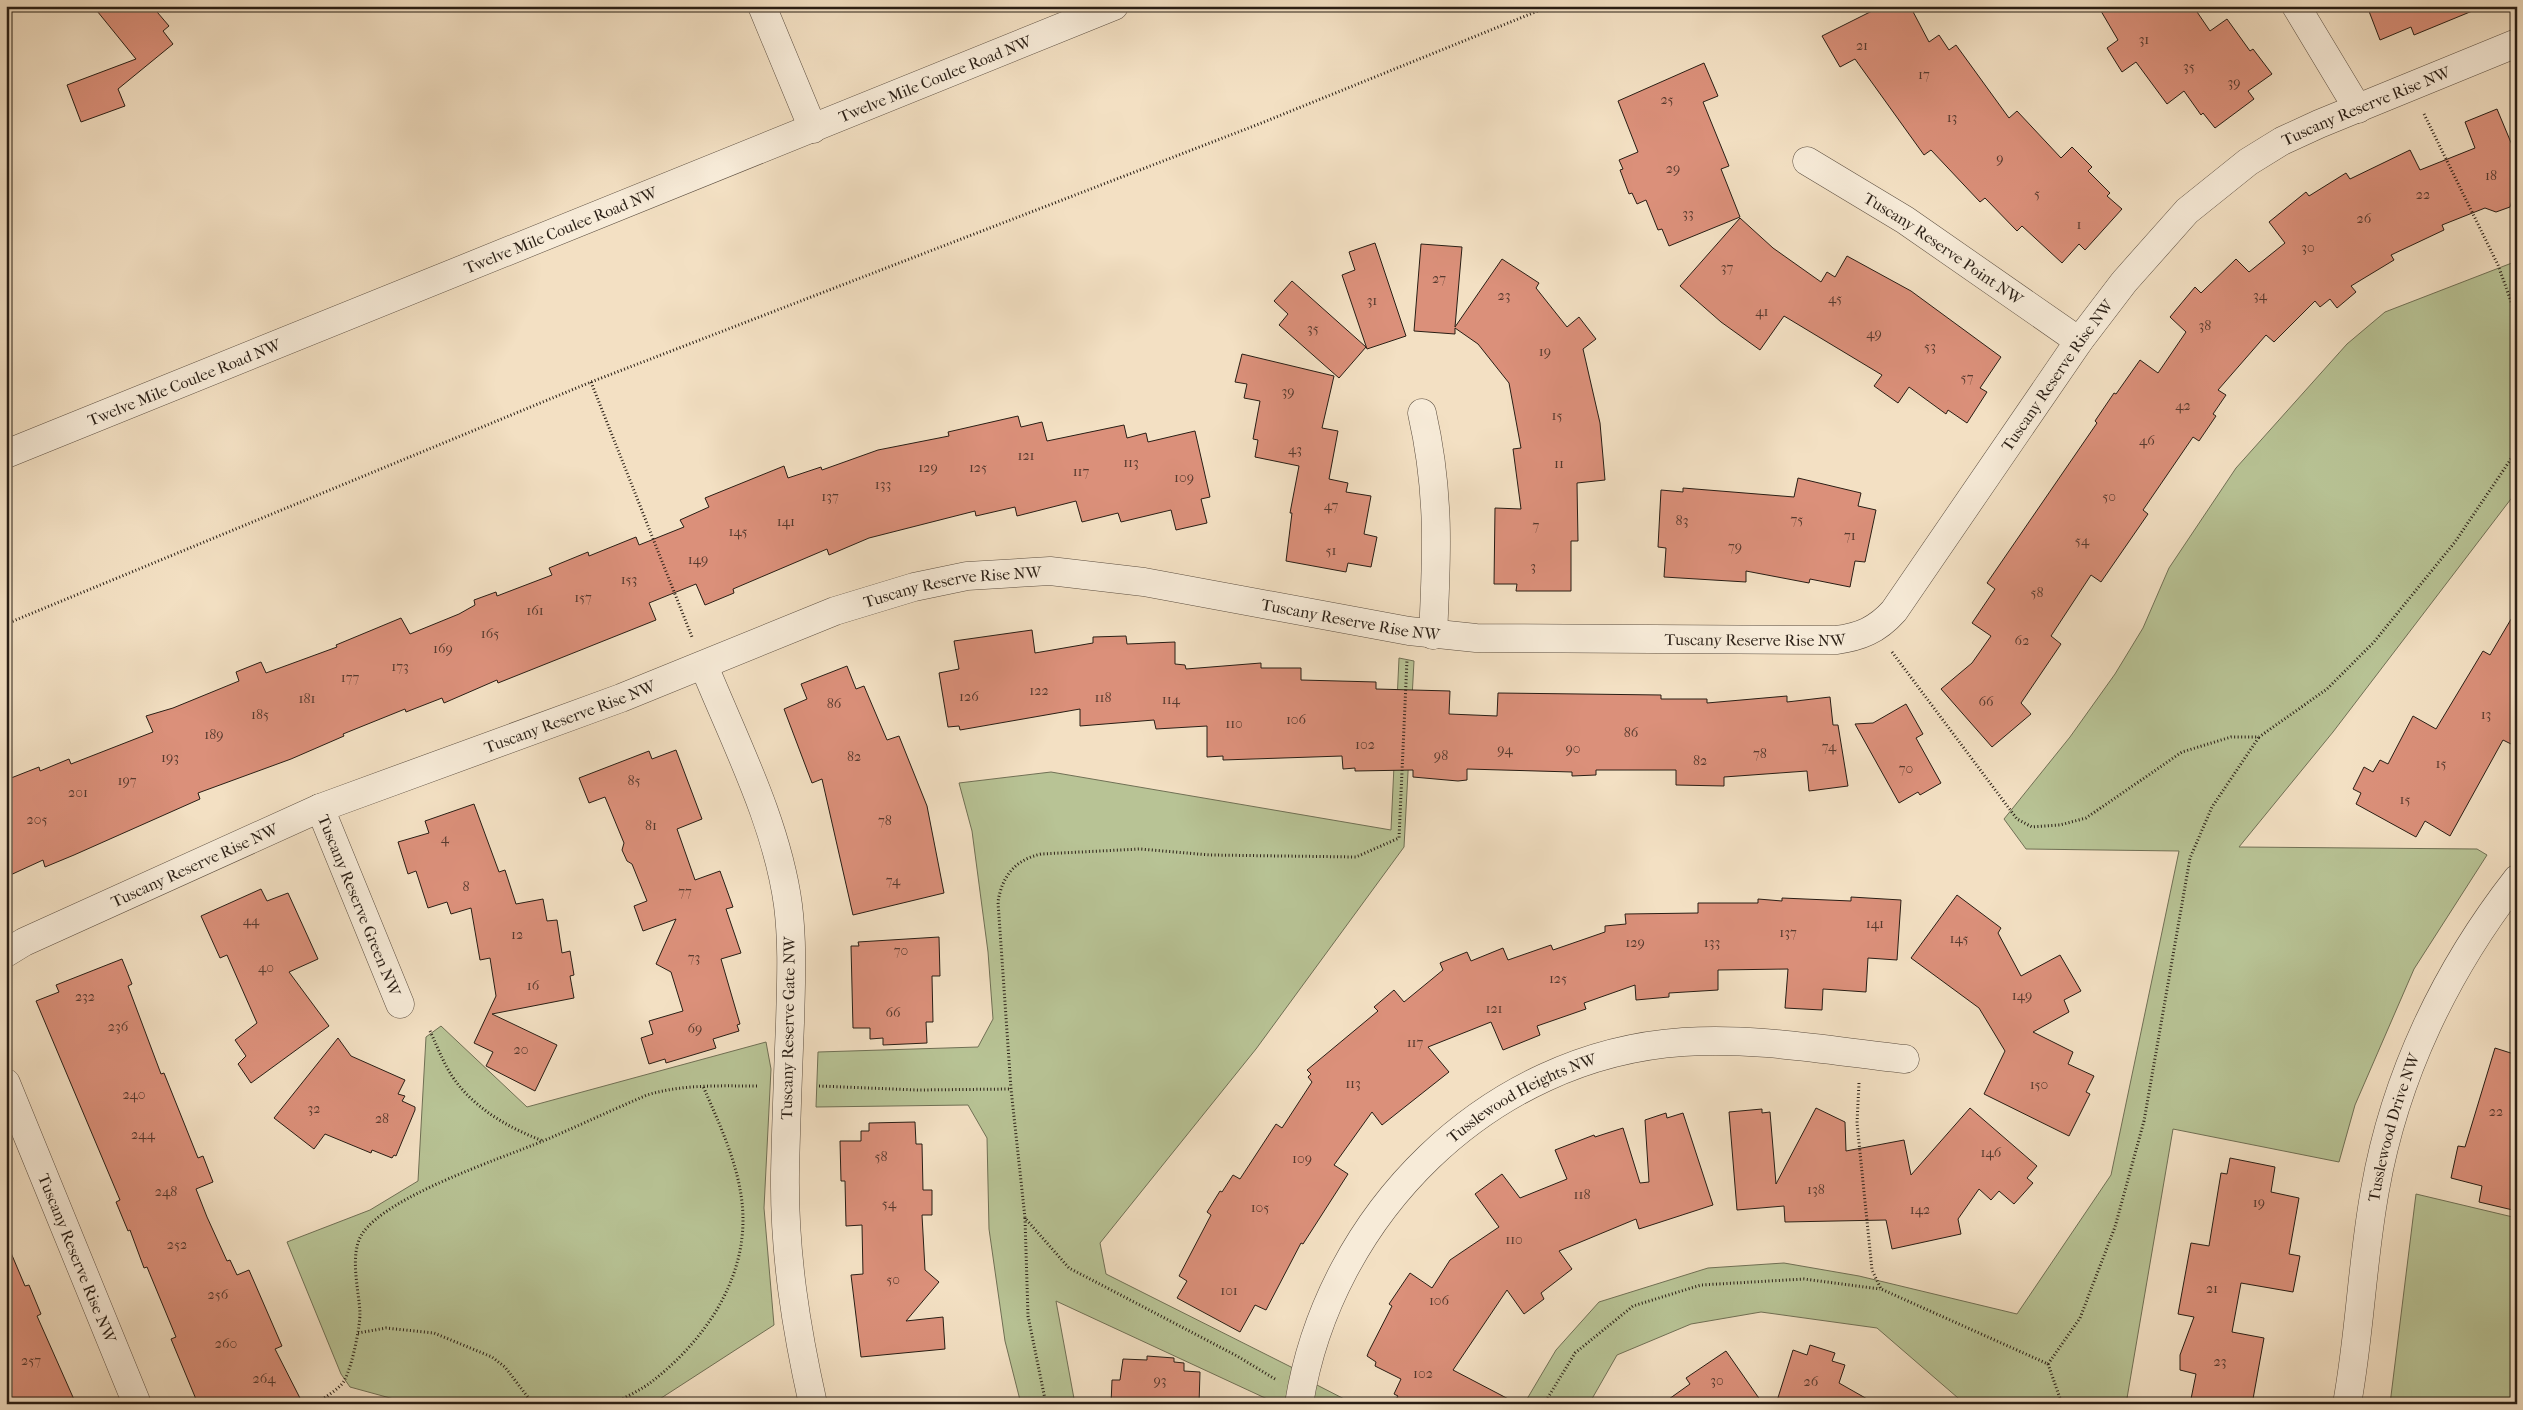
<svg xmlns="http://www.w3.org/2000/svg" width="2523" height="1410" viewBox="0 0 2523 1410" font-family="'IM FELL French Canon',serif">
	<style>
		.green { fill: #b8c395; stroke: #707055 }
		.building { fill: #db907a; stroke: #291e15 }
		.lines { fill: none; stroke-linecap: round; stroke-linejoin: round }
		.minor-casing { stroke: #5c4e40; stroke-width: 29 }
		.tertiary-casing { stroke: #5c4e40; stroke-width: 29 }
		.path { stroke: #291e15; stroke-width: 3; stroke-dasharray: 1 2.5; stroke-linecap: butt }
		.minor { stroke: #f7ebd8; stroke-width: 28 }
		.tertiary { stroke: #f7ebd8; stroke-width: 28 }
		.labels { text-anchor: middle; dominant-baseline: central; stroke-width: 4; stroke-linejoin: round; paint-order: stroke }
		.number-label { font-size: 14px; fill: #563a2e }
		.street-label { font-size: 16px; fill: #291e15; stroke: #f7ebd8 }
	</style>
	<rect width="100%" height="100%" fill="#f3e0c3"/>
	<filter id="stains"><feTurbulence type="fractalNoise" baseFrequency=".004" numOctaves="4"/><feColorMatrix values="0 0 0 0 .2 0 0 0 0 .09 0 0 0 0 .02 0 0 0 .5 -.17"/></filter>
	<radialGradient id="worn" r=".72"><stop offset=".6" stop-color="#630" stop-opacity="0"/><stop offset="1" stop-color="#630" stop-opacity=".3"/></radialGradient>
	<g class="green">
		<polygon points="2517,261 2517,491 2333,732 2239,847 2477,849 2487,855 2414,969 2355,1105 2339,1162 2173,1129 2126,1404 1965,1404 1877,1328 1761,1312 1691,1324 1617,1355 1589,1404 1524,1404 1556,1350 1599,1302 1708,1268 1784,1263 1859,1276 2017,1314 2111,1175 2179,851 2026,849 2004,819 2070,737 2115,674 2143,628 2169,568 2236,468 2347,344 2385,312"/>
		<polygon points="1399,658 1414,661 1404,847 1256,1049 1100,1243 1106,1274 1293,1368 1287,1404 1278,1404 1056,1301 1075,1404 1021,1404 1005,1341 989,1229 987,1138 968,1105 816,1107 818,1052 978,1047 993,1019 988,952 972,831 959,783 1051,772 1391,830"/>
		<polygon points="441,1026 527,1107 766,1042 771,1069 764,1208 774,1325 652,1404 412,1404 350,1387 341,1374 287,1242 370,1210 418,1181 426,1037"/>
		<polygon points="2416,1194 2517,1218 2517,1404 2390,1404"/>
		<polygon points="1315,1384 1354,1404 1312,1404"/>
	</g>
	<g class="building">
		<polygon points="93,6 152,6 169,26 163,31 173,44 118,89 125,106 81,122 67,85 136,59"/>
		<polygon points="1882,6 1910,6 1929,42 1939,35 1949,50 1956,45 2009,118 2017,111 2061,158 2072,147 2092,167 2088,171 2110,193 2107,196 2122,209 2085,250 2079,244 2062,263 2022,226 2017,231 1985,198 1980,202 1931,150 1924,155 1855,59 1840,67 1822,36"/>
		<polygon points="2098,6 2193,6 2210,31 2227,19 2250,51 2253,49 2272,74 2248,91 2254,99 2215,128 2203,113 2201,115 2184,91 2167,104 2136,62 2122,72 2107,48 2118,40"/>
		<polygon points="2367,6 2482,6 2482,7 2414,35 2411,27 2380,40"/>
		<polygon points="1704,63 1718,96 1703,102 1729,166 1721,169 1740,217 1669,246 1662,229 1658,230 1646,200 1637,204 1632,193 1629,194 1620,170 1623,169 1619,160 1638,152 1618,101"/>
		<polygon points="2497,109 2517,157 2517,195 2513,197 2510,207 2496,212 2485,208 2442,225 2444,230 2391,255 2394,260 2351,286 2356,292 2337,308 2330,299 2320,307 2315,301 2274,342 2266,335 2218,390 2226,395 2213,414 2216,416 2199,441 2193,437 2143,510 2148,514 2101,582 2091,575 2051,636 2061,644 2021,703 2031,714 1992,747 1941,689 1972,663 1991,636 1972,623 1995,589 1987,583 2097,423 2095,421 2114,393 2116,394 2140,360 2158,373 2186,332 2170,317 2195,287 2201,293 2236,259 2249,272 2285,243 2269,222 2306,192 2309,196 2346,173 2350,179 2410,150 2420,170 2475,148 2465,122"/>
		<polygon points="1740,218 1773,248 1821,282 1827,272 1835,277 1847,256 1911,291 2001,357 1980,388 1987,392 1967,423 1948,410 1946,414 1909,387 1898,403 1874,386 1882,375 1784,316 1760,350 1721,322 1680,286"/>
		<polygon points="1375,243 1406,336 1367,349 1342,275 1355,270 1349,252"/>
		<polygon points="1421,244 1462,247 1455,327 1502,259 1539,283 1536,288 1567,327 1579,317 1596,339 1583,349 1600,423 1605,480 1577,483 1578,541 1571,541 1571,591 1516,591 1517,584 1494,584 1495,508 1521,509 1513,449 1521,448 1509,383 1478,344 1455,328 1455,334 1414,331"/>
		<polygon points="1292,281 1366,347 1339,378 1279,325 1288,314 1274,301"/>
		<polygon points="1242,354 1334,376 1322,428 1338,431 1329,479 1348,483 1346,492 1371,496 1364,534 1377,537 1371,567 1348,563 1346,572 1286,561 1292,513 1290,513 1299,466 1255,457 1258,440 1253,439 1260,401 1244,398 1247,384 1235,382"/>
		<polygon points="1018,416 1021,427 1042,422 1047,441 1124,425 1127,438 1146,433 1148,442 1195,431 1210,497 1201,499 1207,523 1176,530 1171,510 1121,522 1118,513 1082,522 1076,501 1017,516 1015,507 976,516 975,511 869,538 829,555 827,549 733,589 734,593 705,605 696,584 649,603 656,620 498,683 497,680 444,703 442,698 406,712 405,709 343,734 344,736 291,759 198,793 200,799 74,855 45,867 43,860 6,877 6,780 39,767 40,771 69,759 71,764 153,732 146,716 173,708 239,681 236,672 261,662 266,673 337,647 336,645 401,618 410,634 459,614 475,605 474,600 496,592 497,596 552,575 549,568 588,552 589,556 636,537 639,545 684,527 680,520 709,507 705,498 784,466 788,478 821,467 822,470 878,450 949,436 948,432"/>
		<polygon points="1798,478 1861,493 1858,506 1876,510 1865,562 1855,561 1850,587 1810,579 1809,583 1746,571 1746,582 1664,577 1666,548 1658,547 1661,490 1683,492 1683,488 1794,497"/>
		<polygon points="2517,609 2517,747 2503,740 2450,836 2425,821 2416,837 2356,804 2361,793 2353,789 2364,767 2373,772 2380,760 2388,764 2413,716 2436,729 2483,651 2490,655"/>
		<polygon points="1032,630 1035,653 1093,643 1093,637 1126,636 1127,644 1175,642 1175,664 1185,665 1186,669 1261,663 1261,668 1301,668 1301,680 1376,682 1376,689 1450,691 1449,714 1497,716 1498,693 1661,695 1661,699 1707,699 1707,703 1787,696 1787,702 1830,697 1833,725 1838,725 1848,786 1809,791 1807,771 1724,777 1724,786 1676,785 1676,770 1596,770 1596,775 1572,776 1572,772 1467,769 1467,780 1458,781 1413,777 1413,770 1355,771 1355,768 1343,769 1342,756 1223,760 1223,756 1207,757 1207,726 1156,729 1154,720 1080,726 1080,709 960,730 959,726 948,727 939,673 959,669 954,641"/>
		<polygon points="847,666 856,689 864,686 887,740 899,736 927,806 944,893 853,915 822,779 812,783 784,709 807,699 801,684"/>
		<polygon points="1906,704 1923,734 1916,738 1941,783 1920,795 1918,792 1899,803 1855,724 1873,723"/>
		<polygon points="676,750 702,819 677,829 695,880 720,871 733,907 726,909 741,953 721,959 740,1024 737,1025 739,1031 713,1039 716,1048 666,1063 665,1059 649,1064 641,1038 653,1034 649,1021 683,1011 671,972 656,964 676,919 643,931 634,906 647,901 632,864 627,861 622,850 624,843 605,797 589,803 579,778 649,751 652,759"/>
		<polygon points="474,804 499,872 505,870 516,904 543,899 547,921 557,920 562,953 570,951 574,975 570,976 574,998 492,1014 557,1045 535,1091 486,1066 493,1052 474,1043 496,996 490,958 480,960 471,908 451,914 447,902 428,908 416,871 408,874 398,842 429,833 425,821"/>
		<polygon points="261,889 267,901 288,893 318,959 289,972 329,1026 251,1083 238,1064 246,1056 235,1040 257,1023 227,955 220,958 201,916"/>
		<polygon points="1957,895 2001,928 1998,933 2021,976 2060,955 2081,991 2064,1000 2069,1012 2033,1032 2073,1052 2068,1064 2094,1076 2086,1092 2090,1094 2069,1136 1984,1094 2005,1051 1979,1008 1911,958"/>
		<polygon points="1851,897 1901,900 1897,960 1868,958 1866,992 1823,989 1822,1010 1785,1008 1788,969 1718,970 1718,990 1669,993 1669,997 1636,1000 1635,985 1584,1003 1586,1009 1537,1026 1540,1035 1503,1050 1491,1022 1428,1047 1449,1072 1382,1125 1372,1112 1334,1165 1348,1174 1303,1244 1301,1243 1266,1310 1255,1305 1240,1332 1177,1298 1187,1281 1179,1276 1211,1215 1207,1212 1220,1191 1222,1192 1233,1175 1240,1179 1276,1124 1282,1128 1312,1082 1308,1077 1311,1074 1307,1070 1378,1011 1374,1007 1394,990 1404,1002 1443,970 1440,963 1467,952 1471,961 1503,948 1508,960 1551,945 1553,950 1605,932 1605,926 1626,924 1625,914 1698,913 1698,903 1758,903 1758,899 1782,901 1782,898 1851,901"/>
		<polygon points="939,937 940,976 932,976 933,1022 926,1022 927,1043 883,1045 883,1038 870,1039 870,1028 853,1028 851,946 859,946 858,942"/>
		<polygon points="122,959 132,984 128,986 161,1074 164,1073 198,1158 203,1156 213,1182 196,1189 207,1217 227,1261 230,1260 237,1275 249,1270 282,1346 275,1349 303,1404 198,1404 171,1339 176,1337 147,1267 144,1268 130,1230 128,1231 116,1202 120,1200 36,1001 59,992 56,985"/>
		<polygon points="338,1038 351,1056 405,1080 398,1094 405,1096 402,1101 415,1107 415,1110 396,1156 394,1155 392,1158 372,1150 371,1153 325,1134 314,1149 274,1118"/>
		<polygon points="2495,1048 2517,1055 2517,1211 2479,1202 2482,1186 2451,1178 2458,1146 2465,1147"/>
		<polygon points="1816,1108 1845,1122 1846,1151 1904,1140 1911,1175 1970,1108 2037,1166 2027,1178 2033,1183 2014,1204 1999,1191 1991,1200 1979,1189 1958,1219 1961,1234 1892,1249 1886,1220 1785,1222 1784,1206 1737,1210 1729,1112 1762,1109 1762,1113 1770,1112 1776,1184"/>
		<polygon points="1666,1113 1667,1118 1683,1113 1713,1205 1639,1229 1636,1219 1559,1251 1572,1269 1541,1293 1544,1299 1524,1314 1507,1290 1453,1370 1518,1404 1393,1404 1398,1396 1394,1394 1401,1379 1375,1366 1376,1362 1367,1356 1369,1351 1392,1306 1389,1304 1410,1273 1432,1288 1450,1260 1499,1227 1475,1194 1502,1174 1520,1198 1567,1179 1555,1150 1594,1135 1595,1137 1623,1128 1640,1183 1649,1182 1645,1120"/>
		<polygon points="915,1122 916,1144 922,1144 923,1190 932,1190 932,1215 922,1215 925,1270 939,1282 906,1321 943,1317 945,1349 861,1357 851,1275 863,1274 862,1225 846,1226 845,1181 841,1181 840,1141 861,1141 861,1131 869,1131 869,1123"/>
		<polygon points="2230,1158 2275,1167 2271,1192 2299,1198 2289,1254 2300,1256 2293,1292 2241,1283 2232,1332 2264,1338 2253,1399 2250,1399 2249,1404 2190,1404 2196,1374 2180,1370 2180,1355 2194,1317 2178,1314 2191,1243 2209,1246 2221,1173 2227,1174"/>
		<polygon points="6,1241 25,1286 29,1285 41,1314 37,1316 76,1404 6,1404"/>
		<polygon points="1810,1345 1835,1353 1832,1361 1845,1365 1839,1383 1876,1404 1776,1404 1793,1350 1807,1355"/>
		<polygon points="1726,1351 1763,1404 1662,1404 1690,1384 1686,1378"/>
		<polygon points="1147,1356 1174,1358 1174,1362 1184,1363 1184,1371 1200,1372 1199,1404 1111,1404 1112,1380 1120,1380 1123,1359 1147,1360"/>
	</g>
	<g class="lines">
		<g class="minor-casing">
			<g id="minor">
				<polyline points="762,6 813,129"/>
				<polyline points="2296,6 2358,109"/>
				<path id="s1" d="M1807,161L1905,220L2079,341"/>
				<path d="M1422,413C1440,492 1437,555 1433,635"/>
				<path d="M704,666C735,742 777,823 788,905C793,944 791,984 790,1023C788,1073 786,1124 785,1174C784,1253 796,1328 813,1404"/>
				<path id="s2" d="M320,808L400,1004"/>
				<path id="s3" d="M6,953L24,942L320,808L621,698L835,611L914,587L967,576L1050,571L1144,582L1409,631L1476,638L1836,640C1860,637 1877,630 1894,611L2079,341L2124,282L2187,211L2248,162L2282,141L2319,124L2517,43"/>
				<path id="s4" d="M6,1083L137,1404"/>
				<path id="s5" d="M1299,1404C1329,1215 1488,1055 1683,1042C1757,1037 1831,1051 1905,1059"/>
				<path id="s6" d="M2347,1404C2360,1333 2362,1261 2375,1190C2395,1076 2446,970 2517,879"/>
			</g>
		</g>
		<g class="tertiary-casing">
			<g id="tertiary">
				<path id="s7" d="M6,454L1114,6"/>
			</g>
		</g>
		<g class="path">
			<polyline points="2424,114 2498,265 2517,318"/>
			<polyline points="591,382 692,637"/>
			<polyline points="6,624 591,382 1259,124 1550,6"/>
			<polyline points="1892,652 2017,819 2032,827 2060,825 2086,818 2182,752 2231,737 2259,737 2327,689 2374,642 2455,542 2517,450"/>
			<path d="M430,1031C437,1046 443,1062 452,1076C473,1108 509,1128 543,1141"/>
			<polyline points="1859,1083 1857,1123 1872,1270 1881,1289 2048,1364 2080,1318 2115,1227 2144,1121 2190,858 2212,807 2259,737"/>
			<polyline points="819,1086 917,1090 1011,1089"/>
			<polyline points="1025,1218 1028,1316 1046,1404"/>
			<polyline points="358,1333 386,1328 434,1333 492,1357 505,1367 533,1404"/>
			<polyline points="2048,1364 2062,1404"/>
			<path d="M1275,1379L1237,1356L1069,1268L1025,1218L1011,1089L998,902C1002,876 1015,860 1041,854L1140,849L1210,855L1356,857L1399,838L1407,660"/>
			<path d="M316,1404C324,1397 341,1389 345,1379C352,1366 360,1328 360,1313C359,1290 349,1255 362,1234C387,1196 500,1159 543,1141C578,1126 612,1110 647,1095C683,1084 720,1086 757,1086"/>
			<path d="M614,1404C625,1397 639,1391 650,1383C701,1344 743,1286 743,1220C743,1173 721,1128 703,1086"/>
			<polyline points="1544,1404 1575,1353 1633,1306 1701,1285 1804,1279 1880,1289"/>
		</g>
		<use href="#minor" class="minor"/>
		<use href="#tertiary" class="tertiary"/>
	</g>
	<g class="labels">
		<g class="number-label">
			<text x="2144" y="39">31</text>
			<text x="1862" y="45">21</text>
			<text x="2189" y="66">35</text>
			<text x="1924" y="74">17</text>
			<text x="2234" y="82">39</text>
			<text x="1667" y="99">25</text>
			<text x="1952" y="117">13</text>
			<text x="2000" y="158">9</text>
			<text x="1673" y="168">29</text>
			<text x="2491" y="175">18</text>
			<text x="2037" y="193">5</text>
			<text x="2423" y="194">22</text>
			<text x="1688" y="213">33</text>
			<text x="2364" y="218">26</text>
			<text x="2079" y="224">1</text>
			<text x="2308" y="247">30</text>
			<text x="1727" y="267">37</text>
			<text x="1439" y="278">27</text>
			<text x="1504" y="295">23</text>
			<text x="2260" y="295">34</text>
			<text x="1835" y="298">45</text>
			<text x="1372" y="300">31</text>
			<text x="1762" y="311">41</text>
			<text x="2205" y="325">38</text>
			<text x="1313" y="328">35</text>
			<text x="1874" y="333">49</text>
			<text x="1930" y="346">53</text>
			<text x="1545" y="351">19</text>
			<text x="1967" y="377">57</text>
			<text x="1288" y="391">39</text>
			<text x="2183" y="405">42</text>
			<text x="1557" y="415">15</text>
			<text x="2147" y="440">46</text>
			<text x="1295" y="449">43</text>
			<text x="1026" y="455">121</text>
			<text x="1131" y="462">113</text>
			<text x="1559" y="463">11</text>
			<text x="928" y="467">129</text>
			<text x="978" y="467">125</text>
			<text x="1081" y="471">117</text>
			<text x="1184" y="477">109</text>
			<text x="883" y="484">133</text>
			<text x="830" y="496">137</text>
			<text x="2109" y="496">50</text>
			<text x="1331" y="505">47</text>
			<text x="1797" y="519">75</text>
			<text x="1682" y="520">83</text>
			<text x="786" y="521">141</text>
			<text x="1536" y="525">7</text>
			<text x="738" y="531">145</text>
			<text x="1850" y="535">71</text>
			<text x="2082" y="540">54</text>
			<text x="1735" y="546">79</text>
			<text x="1331" y="550">51</text>
			<text x="698" y="559">149</text>
			<text x="1533" y="566">3</text>
			<text x="629" y="579">153</text>
			<text x="2037" y="592">58</text>
			<text x="583" y="597">157</text>
			<text x="535" y="610">161</text>
			<text x="490" y="633">165</text>
			<text x="2022" y="640">62</text>
			<text x="443" y="648">169</text>
			<text x="400" y="666">173</text>
			<text x="350" y="677">177</text>
			<text x="1039" y="690">122</text>
			<text x="969" y="696">126</text>
			<text x="1103" y="697">118</text>
			<text x="307" y="698">181</text>
			<text x="1171" y="699">114</text>
			<text x="1986" y="701">66</text>
			<text x="834" y="703">86</text>
			<text x="260" y="714">185</text>
			<text x="2486" y="714">13</text>
			<text x="1296" y="719">106</text>
			<text x="1234" y="723">110</text>
			<text x="1631" y="732">86</text>
			<text x="214" y="734">189</text>
			<text x="1365" y="744">102</text>
			<text x="1829" y="746">74</text>
			<text x="1573" y="748">90</text>
			<text x="1505" y="749">94</text>
			<text x="1760" y="753">78</text>
			<text x="1441" y="755">98</text>
			<text x="854" y="756">82</text>
			<text x="170" y="757">193</text>
			<text x="1700" y="760">82</text>
			<text x="2441" y="763">15</text>
			<text x="1906" y="768">70</text>
			<text x="127" y="780">197</text>
			<text x="634" y="780">85</text>
			<text x="78" y="792">201</text>
			<text x="2405" y="799">15</text>
			<text x="37" y="819">205</text>
			<text x="885" y="820">78</text>
			<text x="651" y="825">81</text>
			<text x="445" y="838">4</text>
			<text x="893" y="880">74</text>
			<text x="466" y="886">8</text>
			<text x="685" y="891">77</text>
			<text x="251" y="920">44</text>
			<text x="1875" y="923">141</text>
			<text x="1788" y="932">137</text>
			<text x="517" y="934">12</text>
			<text x="1959" y="938">145</text>
			<text x="1635" y="942">129</text>
			<text x="1712" y="942">133</text>
			<text x="901" y="950">70</text>
			<text x="694" y="957">73</text>
			<text x="266" y="967">40</text>
			<text x="1558" y="978">125</text>
			<text x="533" y="985">16</text>
			<text x="2022" y="995">149</text>
			<text x="85" y="996">232</text>
			<text x="1494" y="1008">121</text>
			<text x="893" y="1012">66</text>
			<text x="118" y="1026">236</text>
			<text x="695" y="1028">69</text>
			<text x="1415" y="1042">117</text>
			<text x="521" y="1049">20</text>
			<text x="1353" y="1083">113</text>
			<text x="2039" y="1084">150</text>
			<text x="134" y="1094">240</text>
			<text x="314" y="1108">32</text>
			<text x="2496" y="1111">22</text>
			<text x="382" y="1118">28</text>
			<text x="143" y="1134">244</text>
			<text x="1991" y="1152">146</text>
			<text x="881" y="1156">58</text>
			<text x="1302" y="1158">109</text>
			<text x="1816" y="1189">138</text>
			<text x="166" y="1191">248</text>
			<text x="1582" y="1194">118</text>
			<text x="2259" y="1202">19</text>
			<text x="889" y="1203">54</text>
			<text x="1260" y="1207">105</text>
			<text x="1920" y="1209">142</text>
			<text x="1514" y="1239">110</text>
			<text x="177" y="1244">252</text>
			<text x="893" y="1279">50</text>
			<text x="2212" y="1288">21</text>
			<text x="1229" y="1290">101</text>
			<text x="218" y="1294">256</text>
			<text x="1439" y="1300">106</text>
			<text x="226" y="1343">260</text>
			<text x="31" y="1360">257</text>
			<text x="2220" y="1361">23</text>
			<text x="1423" y="1373">102</text>
			<text x="264" y="1378">264</text>
			<text x="1160" y="1380">93</text>
			<text x="1717" y="1380">30</text>
			<text x="1811" y="1381">26</text>
		</g>
		<g class="street-label">
			<text stroke="none"><textPath href="#s7" startOffset="1002">Twelve Mile Coulee Road NW</textPath></text>
			<text stroke="none"><textPath href="#s3" startOffset="2681">Tuscany Reserve Rise NW</textPath></text>
			<text stroke="none"><textPath href="#s7" startOffset="598">Twelve Mile Coulee Road NW</textPath></text>
			<text stroke="none"><textPath href="#s1" startOffset="162">Tuscany Reserve Point NW</textPath></text>
			<text stroke="none"><textPath href="#s3" startOffset="2262">Tuscany Reserve Rise NW</textPath></text>
			<text stroke="none"><textPath href="#s7" startOffset="192">Twelve Mile Coulee Road NW</textPath></text>
			<text stroke="none"><textPath href="#s3" startOffset="1018">Tuscany Reserve Rise NW</textPath></text>
			<text stroke="none"><textPath href="#s3" startOffset="1422">Tuscany Reserve Rise NW</textPath></text>
			<text stroke="none"><textPath href="#s3" startOffset="1828">Tuscany Reserve Rise NW</textPath></text>
			<text stroke="none"><textPath href="#s3" startOffset="612">Tuscany Reserve Rise NW</textPath></text>
			<text stroke="none"><textPath href="#s3" startOffset="208">Tuscany Reserve Rise NW</textPath></text>
			<text stroke="none"><textPath href="#s2" startOffset="105">Tuscany Reserve Green NW</textPath></text>
			<text transform="translate(788 1028) rotate(-89)">Tuscany Reserve Gate NW</text>
			<text stroke="none"><textPath href="#s5" startOffset="395">Tusslewood Heights NW</textPath></text>
			<text stroke="none"><textPath href="#s6" startOffset="281">Tusslewood Drive NW</textPath></text>
			<text stroke="none"><textPath href="#s4" startOffset="189">Tuscany Reserve Rise NW</textPath></text>
		</g>
	</g>
	<rect width="2523" height="1410" fill="none" stroke="#f3e0c3" stroke-width="25"/>
	<rect x="8" y="8" width="2508" height="1395" fill="none" stroke="#291e15" stroke-width="2.5"/>
	<rect x="12" y="12" width="2498" height="1385" fill="none" stroke="#291e15"/>
	<rect width="100%" height="100%" filter="url(#stains)"/>
	<rect width="100%" height="100%" fill="url(#worn)"/>
</svg>
